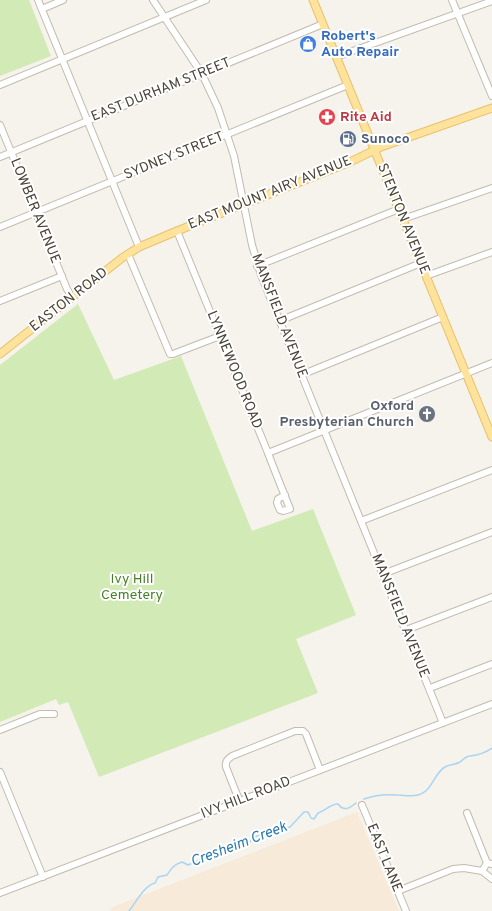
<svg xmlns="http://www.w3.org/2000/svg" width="492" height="911" viewBox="0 0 492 911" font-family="Overpass,sans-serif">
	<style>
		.commercial { fill: #f7ead8 }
		.green { fill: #d2eab5 }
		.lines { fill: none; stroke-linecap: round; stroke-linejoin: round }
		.stream { stroke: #a9d4f2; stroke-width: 1.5 }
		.minor-casing { stroke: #c2bbae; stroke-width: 8 }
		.major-casing { stroke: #e6c16a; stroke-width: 9 }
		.minor { stroke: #fff; stroke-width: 6 }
		.major { stroke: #ffe39c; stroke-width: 7 }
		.labels { text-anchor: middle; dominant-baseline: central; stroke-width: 4; stroke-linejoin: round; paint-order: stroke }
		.shop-label { font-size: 14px; font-weight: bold; fill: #366cbe; stroke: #fff; text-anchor: start }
		.street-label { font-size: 14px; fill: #4b4439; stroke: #fff }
		.health-label { font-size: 14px; font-weight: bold; fill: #be3a42; stroke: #fff; text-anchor: start }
		.service-label { font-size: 14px; font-weight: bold; fill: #4e5e75; stroke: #fff; text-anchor: start }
		.worship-label { font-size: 14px; font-weight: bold; fill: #5b616d; stroke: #fff; text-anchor: end }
		.park-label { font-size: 14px; fill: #4a7f2a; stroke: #fff }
		.water-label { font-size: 15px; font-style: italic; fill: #2e7ab2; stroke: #fff }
	</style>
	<rect width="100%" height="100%" fill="#f6f3ec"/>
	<polygon class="commercial" points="357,812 399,911 111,911 110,908"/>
	<g class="green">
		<polygon points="0,0 29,0 51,56 0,76"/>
		<polygon points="78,304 114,380 181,356 252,531 313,509 356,615 296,639 318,693 99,777 68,702 59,705 56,699 0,722 0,365"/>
	</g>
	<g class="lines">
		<g class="stream">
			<path d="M364,799C375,795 385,794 397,795C404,795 411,797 418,795C432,792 434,773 445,767C450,764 455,765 460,762C463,760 466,756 470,756C478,755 485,753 492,748"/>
			<path d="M129,911C136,902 145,885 155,883L158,877L167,875C171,869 174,864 182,862L188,865L213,854L226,852L229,850L233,844L237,843L245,845L249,843L253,838L257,836L264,834L269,835L280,829L290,827L304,812H308L311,818L314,819L318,813C325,811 332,803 338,804C344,812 350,808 356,803"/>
		</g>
		<g class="minor-casing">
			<g id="minor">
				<polyline points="38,0 139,247"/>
				<polyline points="153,0 202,74 218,108 234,156 252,245 261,275 443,723"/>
				<polyline points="452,0 492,96"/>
				<polyline points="42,9 63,0"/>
				<polyline points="336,57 492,1"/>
				<polyline points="0,85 206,0"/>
				<polyline points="0,125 67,289 72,297"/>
				<polyline points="0,157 323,24"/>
				<polyline points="403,219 492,188"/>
				<polyline points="0,227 348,85"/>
				<polyline points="177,231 268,453 271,461 290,509 283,511 280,510 277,503 278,499 285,495"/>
				<polyline points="128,254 170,354 173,354 220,336"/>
				<polyline points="257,266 399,209"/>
				<polyline points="426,276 492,252"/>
				<polyline points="0,301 62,276"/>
				<polyline points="279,321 421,263"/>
				<polyline points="301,375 443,317"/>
				<polyline points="268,453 492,363"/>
				<polyline points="361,521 492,470"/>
				<polyline points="383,574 492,532"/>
				<polyline points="406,630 492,597"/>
				<polyline points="430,688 492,664"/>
				<polyline points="0,730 40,714 54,714"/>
				<polyline points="0,772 43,877"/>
				<path d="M239,800L226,767C225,761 228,759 232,756L295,731H303L306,734L320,770"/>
				<polyline points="362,805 406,911"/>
				<polyline points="467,813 487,863"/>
				<polyline points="492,864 487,863 482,871 492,879"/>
				<polyline points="398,891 453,869 464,868 482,871"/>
				<polyline points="0,893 492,704"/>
			</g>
		</g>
		<g class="major-casing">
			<g id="major">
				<polyline points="313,0 492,437"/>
				<polyline points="0,354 122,258 139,247 177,231 350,162 381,147 492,108"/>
			</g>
		</g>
		<use href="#minor" class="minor"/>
		<use href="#major" class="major"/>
	</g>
	<defs>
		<g id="shop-disc" transform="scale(0.9)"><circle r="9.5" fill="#3f7fe0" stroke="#fff"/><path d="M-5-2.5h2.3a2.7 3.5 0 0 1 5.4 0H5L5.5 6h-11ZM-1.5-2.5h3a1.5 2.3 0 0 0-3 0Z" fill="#fff"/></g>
		<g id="pharmacy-disc" transform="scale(0.9)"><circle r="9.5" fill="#e0444e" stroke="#fff"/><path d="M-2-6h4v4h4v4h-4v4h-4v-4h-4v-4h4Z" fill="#fff"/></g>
		<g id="fuel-disc" transform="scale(0.9)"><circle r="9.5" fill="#5c6f8a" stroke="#fff"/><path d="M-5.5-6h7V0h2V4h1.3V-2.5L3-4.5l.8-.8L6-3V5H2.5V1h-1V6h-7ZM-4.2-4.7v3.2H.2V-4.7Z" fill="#fff"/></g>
		<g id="church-disc" transform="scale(0.9)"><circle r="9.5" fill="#6b7280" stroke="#fff"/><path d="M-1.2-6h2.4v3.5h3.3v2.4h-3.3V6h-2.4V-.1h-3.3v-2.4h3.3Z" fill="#fff"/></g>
	</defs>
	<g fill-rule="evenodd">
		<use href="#shop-disc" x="308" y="44"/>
		<use href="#pharmacy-disc" x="327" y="117"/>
		<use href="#fuel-disc" x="348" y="139"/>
		<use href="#church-disc" x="427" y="414"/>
	</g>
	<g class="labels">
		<g class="shop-label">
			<text x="321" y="36">Robert's<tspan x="321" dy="16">Auto Repair</tspan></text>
		</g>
		<g class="street-label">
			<text transform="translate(161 90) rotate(-22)">EAST DURHAM STREET</text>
			<text transform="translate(174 156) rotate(-22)">SYDNEY STREET</text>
			<text transform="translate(270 193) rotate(-22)">EAST MOUNT AIRY AVENUE</text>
			<text transform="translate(35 211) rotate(68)">LOWBER AVENUE</text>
			<text transform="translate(403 219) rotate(68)">STENTON AVENUE</text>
			<text transform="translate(69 300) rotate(-38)">EASTON ROAD</text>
			<text transform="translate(279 316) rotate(69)">MANSFIELD AVENUE</text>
			<text transform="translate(234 370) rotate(68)">LYNNEWOOD ROAD</text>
			<text transform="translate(400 616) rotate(68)">MANSFIELD AVENUE</text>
			<text transform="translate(246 798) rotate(-21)">IVY HILL ROAD</text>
			<text transform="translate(384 858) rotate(68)">EAST LANE</text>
		</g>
		<g class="health-label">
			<text x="340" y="117">Rite Aid</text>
		</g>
		<g class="service-label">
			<text x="361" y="139">Sunoco</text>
		</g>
		<g class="worship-label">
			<text x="414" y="406">Oxford<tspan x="414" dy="16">Presbyterian Church</tspan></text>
		</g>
		<g class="park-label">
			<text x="132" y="579">Ivy Hill<tspan x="132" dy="16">Cemetery</tspan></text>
		</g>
		<g class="water-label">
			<text transform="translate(239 845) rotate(-21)">Cresheim Creek</text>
		</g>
	</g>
</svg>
